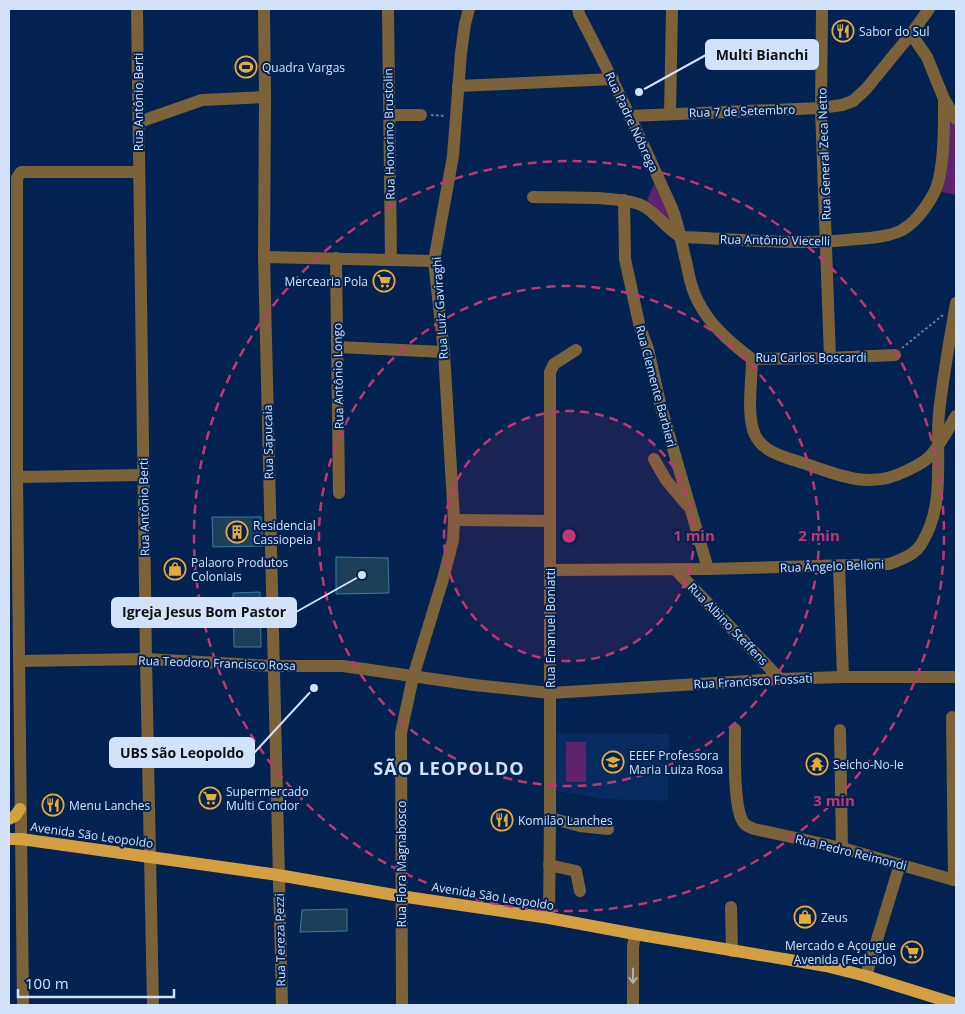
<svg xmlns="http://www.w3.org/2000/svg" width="965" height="1014" viewBox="0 0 965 1014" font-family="'Open Sans',sans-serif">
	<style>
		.built { fill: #062b60 }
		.green { fill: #5f226f }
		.building { fill: #1a4158; stroke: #397da7 }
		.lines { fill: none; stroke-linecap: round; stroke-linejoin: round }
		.path { stroke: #667ea2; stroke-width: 2; stroke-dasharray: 2.5 2.5; stroke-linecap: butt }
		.minor { stroke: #7c6239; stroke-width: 12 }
		.major { stroke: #d49f40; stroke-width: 12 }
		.oneway { stroke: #b0afad }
		.ring { fill: none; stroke: #c43673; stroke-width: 2.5; stroke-dasharray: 9 6 }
		.labels { text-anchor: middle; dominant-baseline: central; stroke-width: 4; stroke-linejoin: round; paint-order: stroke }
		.poi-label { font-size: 12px; fill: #d2e2fa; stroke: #022251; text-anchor: start }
		.street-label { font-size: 12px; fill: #d2e2fa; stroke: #022251 }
		.district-label { font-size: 18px; font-weight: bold; letter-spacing: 1px; fill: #d2e2fa; stroke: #022251 }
		.centre { fill: #c43673; stroke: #022251; stroke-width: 2.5 }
		.ring-label { font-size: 15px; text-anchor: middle; font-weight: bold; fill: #c43673; stroke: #022251; stroke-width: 4; stroke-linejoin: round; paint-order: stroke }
		.leader { fill: none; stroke: #d2e2fa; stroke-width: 2 }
		.callout-dot { fill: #d2e2fa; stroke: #022251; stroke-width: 2 }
		.callout { fill: #d2e2fa; stroke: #d2e2fa; stroke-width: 2 }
		.callout-label { font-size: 14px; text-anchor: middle; font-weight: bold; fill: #111 }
	</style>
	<rect width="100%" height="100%" fill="#022251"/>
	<polygon class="built" points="557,733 669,734 668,801 604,799 556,791"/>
	<g class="green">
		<polygon points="950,111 956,127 956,195 941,192"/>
		<polygon points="654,184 675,226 647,200"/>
		<rect x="566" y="742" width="20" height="40"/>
	</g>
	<g class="building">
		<polygon points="212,517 261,517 263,546 213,547"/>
		<polygon points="336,557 388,558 389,593 336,594"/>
		<polygon points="260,592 261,647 234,647 233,593"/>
		<polygon points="347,909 347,931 300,932 302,910"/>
	</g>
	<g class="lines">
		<g class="path">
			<polyline points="431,115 446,116"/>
			<polyline points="902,348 943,315"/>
		</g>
		<g class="minor">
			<polyline points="137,9 146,659 153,1005"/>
			<polyline points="264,9 265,97 264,257 282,1005"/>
			<polyline points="388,9 391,260"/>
			<path d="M578,9L579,14C612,77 642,141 671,206C679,224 681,243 686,261C689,276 692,292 700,305C711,326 733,345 752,359L830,358L895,355"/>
			<polyline points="822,9 821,108 830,358"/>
			<polyline points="911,34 927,57 944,99 956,119"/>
			<polyline points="458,86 613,79"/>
			<polyline points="670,114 672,9"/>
			<polyline points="389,115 421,115"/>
			<polyline points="629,116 821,108 842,105 853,101 866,89 911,34 929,9"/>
			<polyline points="139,122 202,100 265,97"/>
			<path d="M533,197C557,198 628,195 645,207C659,216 667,229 681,237C739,239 799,246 857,239C871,238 885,237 898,232C913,226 927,207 934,193C945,171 944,124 944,99"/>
			<polyline points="624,200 625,259 640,328 648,349 661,407 708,569"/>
			<polyline points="264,257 434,261"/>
			<polyline points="336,258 339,493"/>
			<polyline points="338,347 444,352"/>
			<path d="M752,359C752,381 746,415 755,435C764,453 785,457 803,463C839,475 869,490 906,471C914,467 922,464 929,457C940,446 948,429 956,416"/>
			<polyline points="654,459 666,480 687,505"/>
			<polyline points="17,477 143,475"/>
			<polyline points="454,520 549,521"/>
			<polyline points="839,566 843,677"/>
			<polyline points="675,569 780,679"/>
			<path d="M550,570L708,569L889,564C902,559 916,555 923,541C946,502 935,455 939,413C943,376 950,339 956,303"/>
			<polyline points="19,661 146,659 273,666 343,666 474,685 550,693 780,679 843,677 956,677"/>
			<polyline points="952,717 954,880"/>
			<path d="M735,729C735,750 733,802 742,820C744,825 749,827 754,829L842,848L954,880"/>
			<polyline points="840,730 842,848"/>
			<polyline points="550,818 580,826 608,829"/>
			<polyline points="549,865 576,871 580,891"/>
			<polyline points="731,907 732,951"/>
			<polyline points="549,918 550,818 550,372 554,364 576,350"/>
			<polyline points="866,976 900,864"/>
			<polyline points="23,1005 17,477 17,178 21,172 138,172"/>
			<polyline points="402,1005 401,733 413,677 443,579 453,540 454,520 444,352 434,261 453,156 461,53 465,24 469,9"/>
			<polyline points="633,1005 633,947 635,934"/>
		</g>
		<g class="major">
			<polyline points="9,819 15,816 20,809"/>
			<polyline points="9,839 21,839 278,875 400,896 549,918 635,934 826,966 866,976 956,1004"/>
		</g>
	</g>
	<defs><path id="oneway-shaft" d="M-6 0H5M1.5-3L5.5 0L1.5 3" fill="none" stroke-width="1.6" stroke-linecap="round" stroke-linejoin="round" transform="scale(1.25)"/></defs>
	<use class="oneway" href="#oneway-shaft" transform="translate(633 976) rotate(90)"/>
	<circle cx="569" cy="536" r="125" fill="#c43673" fill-opacity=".12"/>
	<g class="ring">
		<circle cx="569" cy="536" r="125"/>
		<circle cx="569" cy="536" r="250"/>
		<circle cx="569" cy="536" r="375"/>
	</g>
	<defs>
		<g id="restaurant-ring" transform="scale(1.125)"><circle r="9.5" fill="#022251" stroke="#e9ab38" stroke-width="1.5"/><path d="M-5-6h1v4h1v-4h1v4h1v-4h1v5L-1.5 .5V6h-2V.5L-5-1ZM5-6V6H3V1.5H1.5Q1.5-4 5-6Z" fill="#e9ab38"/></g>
		<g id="stadium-ring" transform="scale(1.125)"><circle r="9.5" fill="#022251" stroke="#e9ab38" stroke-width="1.5"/><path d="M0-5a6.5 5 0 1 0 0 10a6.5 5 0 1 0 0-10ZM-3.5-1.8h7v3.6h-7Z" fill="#e9ab38"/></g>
		<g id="supermarket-ring" transform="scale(1.125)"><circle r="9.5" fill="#022251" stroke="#e9ab38" stroke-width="1.5"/><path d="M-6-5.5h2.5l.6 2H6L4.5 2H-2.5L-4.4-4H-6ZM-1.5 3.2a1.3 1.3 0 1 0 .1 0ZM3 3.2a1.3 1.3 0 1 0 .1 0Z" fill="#e9ab38"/></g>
		<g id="building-ring" transform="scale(1.125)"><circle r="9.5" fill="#022251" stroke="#e9ab38" stroke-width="1.5"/><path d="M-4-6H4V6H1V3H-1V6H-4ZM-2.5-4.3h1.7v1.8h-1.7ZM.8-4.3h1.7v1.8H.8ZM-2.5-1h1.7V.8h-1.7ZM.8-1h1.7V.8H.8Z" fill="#e9ab38"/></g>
		<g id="shop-ring" transform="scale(1.125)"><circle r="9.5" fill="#022251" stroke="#e9ab38" stroke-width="1.5"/><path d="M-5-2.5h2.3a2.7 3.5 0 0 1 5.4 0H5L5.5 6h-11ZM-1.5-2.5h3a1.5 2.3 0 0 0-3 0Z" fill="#e9ab38"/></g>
		<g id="school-ring" transform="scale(1.125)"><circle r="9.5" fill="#022251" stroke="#e9ab38" stroke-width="1.5"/><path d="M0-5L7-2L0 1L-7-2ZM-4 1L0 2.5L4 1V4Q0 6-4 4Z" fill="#e9ab38"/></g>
		<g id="temple-ring" transform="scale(1.125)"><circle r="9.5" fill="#022251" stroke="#e9ab38" stroke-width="1.5"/><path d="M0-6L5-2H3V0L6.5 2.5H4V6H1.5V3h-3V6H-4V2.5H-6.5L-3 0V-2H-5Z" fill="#e9ab38"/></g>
	</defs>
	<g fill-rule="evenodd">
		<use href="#restaurant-ring" x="843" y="31"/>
		<use href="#stadium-ring" x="246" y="67"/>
		<use href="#supermarket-ring" x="384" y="281"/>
		<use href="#building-ring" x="237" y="532"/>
		<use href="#shop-ring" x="175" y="569"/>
		<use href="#school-ring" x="613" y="762"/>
		<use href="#temple-ring" x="817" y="764"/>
		<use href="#supermarket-ring" x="210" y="798"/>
		<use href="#restaurant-ring" x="53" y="805"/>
		<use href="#restaurant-ring" x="502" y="820"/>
		<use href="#shop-ring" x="805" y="917"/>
		<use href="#supermarket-ring" x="912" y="952"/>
	</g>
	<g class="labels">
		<g class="poi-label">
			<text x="859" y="31">Sabor do Sul</text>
			<text x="262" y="67">Quadra Vargas</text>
			<text x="368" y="281" text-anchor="end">Mercearia Pola</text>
			<text x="253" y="525">Residencial<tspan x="253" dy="14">Cassiopeia</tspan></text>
			<text x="191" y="562">Palaoro Produtos<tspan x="191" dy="14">Coloniais</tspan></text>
			<text x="629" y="755">EEEF Professora<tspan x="629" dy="14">Maria Luiza Rosa</tspan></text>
			<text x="833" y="764">Seicho-No-Ie</text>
			<text x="226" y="791">Supermercado<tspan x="226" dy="14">Multi Condor</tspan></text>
			<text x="69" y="805">Menu Lanches</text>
			<text x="518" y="820">Komilão Lanches</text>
			<text x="821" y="917">Zeus</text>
			<text x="896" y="945" text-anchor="end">Mercado e Açougue<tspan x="896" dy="14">Avenida (Fechado)</tspan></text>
		</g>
		<g class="street-label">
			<text transform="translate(138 102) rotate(-90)">Rua Antônio Berti</text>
			<text transform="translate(742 111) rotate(-2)">Rua 7 de Setembro</text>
			<text transform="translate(632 122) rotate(65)">Rua Padre Nóbrega</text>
			<text transform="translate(389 134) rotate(-91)">Rua Honorino Brustolin</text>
			<text transform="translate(824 154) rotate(-92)">Rua General Zeca Netto</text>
			<text transform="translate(775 240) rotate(1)">Rua Antônio Viecelli</text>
			<text transform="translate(440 308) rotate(-94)">Rua Luiz Gaviraghi</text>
			<text x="811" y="357">Rua Carlos Boscardi</text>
			<text transform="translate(338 376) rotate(-91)">Rua Antônio Longo</text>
			<text transform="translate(656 386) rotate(75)">Rua Clemente Barbieri</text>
			<text transform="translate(268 442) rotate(-91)">Rua Sapucaia</text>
			<text transform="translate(144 507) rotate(-91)">Rua Antônio Berti</text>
			<text transform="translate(832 566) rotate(-2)">Rua Ângelo Belloni</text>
			<text transform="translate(728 624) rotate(46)">Rua Albino Steffens</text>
			<text transform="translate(550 628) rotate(-90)">Rua Emanuel Boniatti</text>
			<text transform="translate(217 663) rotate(2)">Rua Teodoro Francisco Rosa</text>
			<text transform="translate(753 681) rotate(-3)">Rua Francisco Fossati</text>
			<text transform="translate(92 835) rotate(8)">Avenida São Leopoldo</text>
			<text transform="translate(851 852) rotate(14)">Rua Pedro Reimondi</text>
			<text transform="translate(401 864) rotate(-90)">Rua Flora Magnabosco</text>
			<text transform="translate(493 896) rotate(9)">Avenida São Leopoldo</text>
			<text transform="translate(280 940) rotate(-91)">Rua Tereza Pezzi</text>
		</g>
		<g class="district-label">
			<text x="449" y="768">SÃO LEOPOLDO</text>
		</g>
	</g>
	<circle cx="569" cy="536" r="8" class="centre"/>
	<g class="ring-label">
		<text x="694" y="541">1 min</text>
		<text x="819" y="541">2 min</text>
		<text x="834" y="806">3 min</text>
	</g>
	<path class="leader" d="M639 92L706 55M362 575L296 612M314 688L254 753"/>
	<g class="callout-dot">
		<circle cx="639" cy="92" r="5"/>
		<circle cx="362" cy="575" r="5"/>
		<circle cx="314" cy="688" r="5"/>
	</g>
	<g class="callout">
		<rect x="706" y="40" width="112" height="29" rx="5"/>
		<rect x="112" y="598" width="184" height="29" rx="5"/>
		<rect x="110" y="738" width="144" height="29" rx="5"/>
	</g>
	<g class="callout-label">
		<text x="762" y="60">Multi Bianchi</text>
		<text x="204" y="617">Igreja Jesus Bom Pastor</text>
		<text x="182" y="758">UBS São Leopoldo</text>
	</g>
	<rect width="965" height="1014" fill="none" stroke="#d2e2fa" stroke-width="20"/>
	<path d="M18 989v8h156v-8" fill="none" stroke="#d2e2fa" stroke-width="2.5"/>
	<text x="25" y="989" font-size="15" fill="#d2e2fa" stroke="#022251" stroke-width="4" paint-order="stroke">100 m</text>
</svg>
